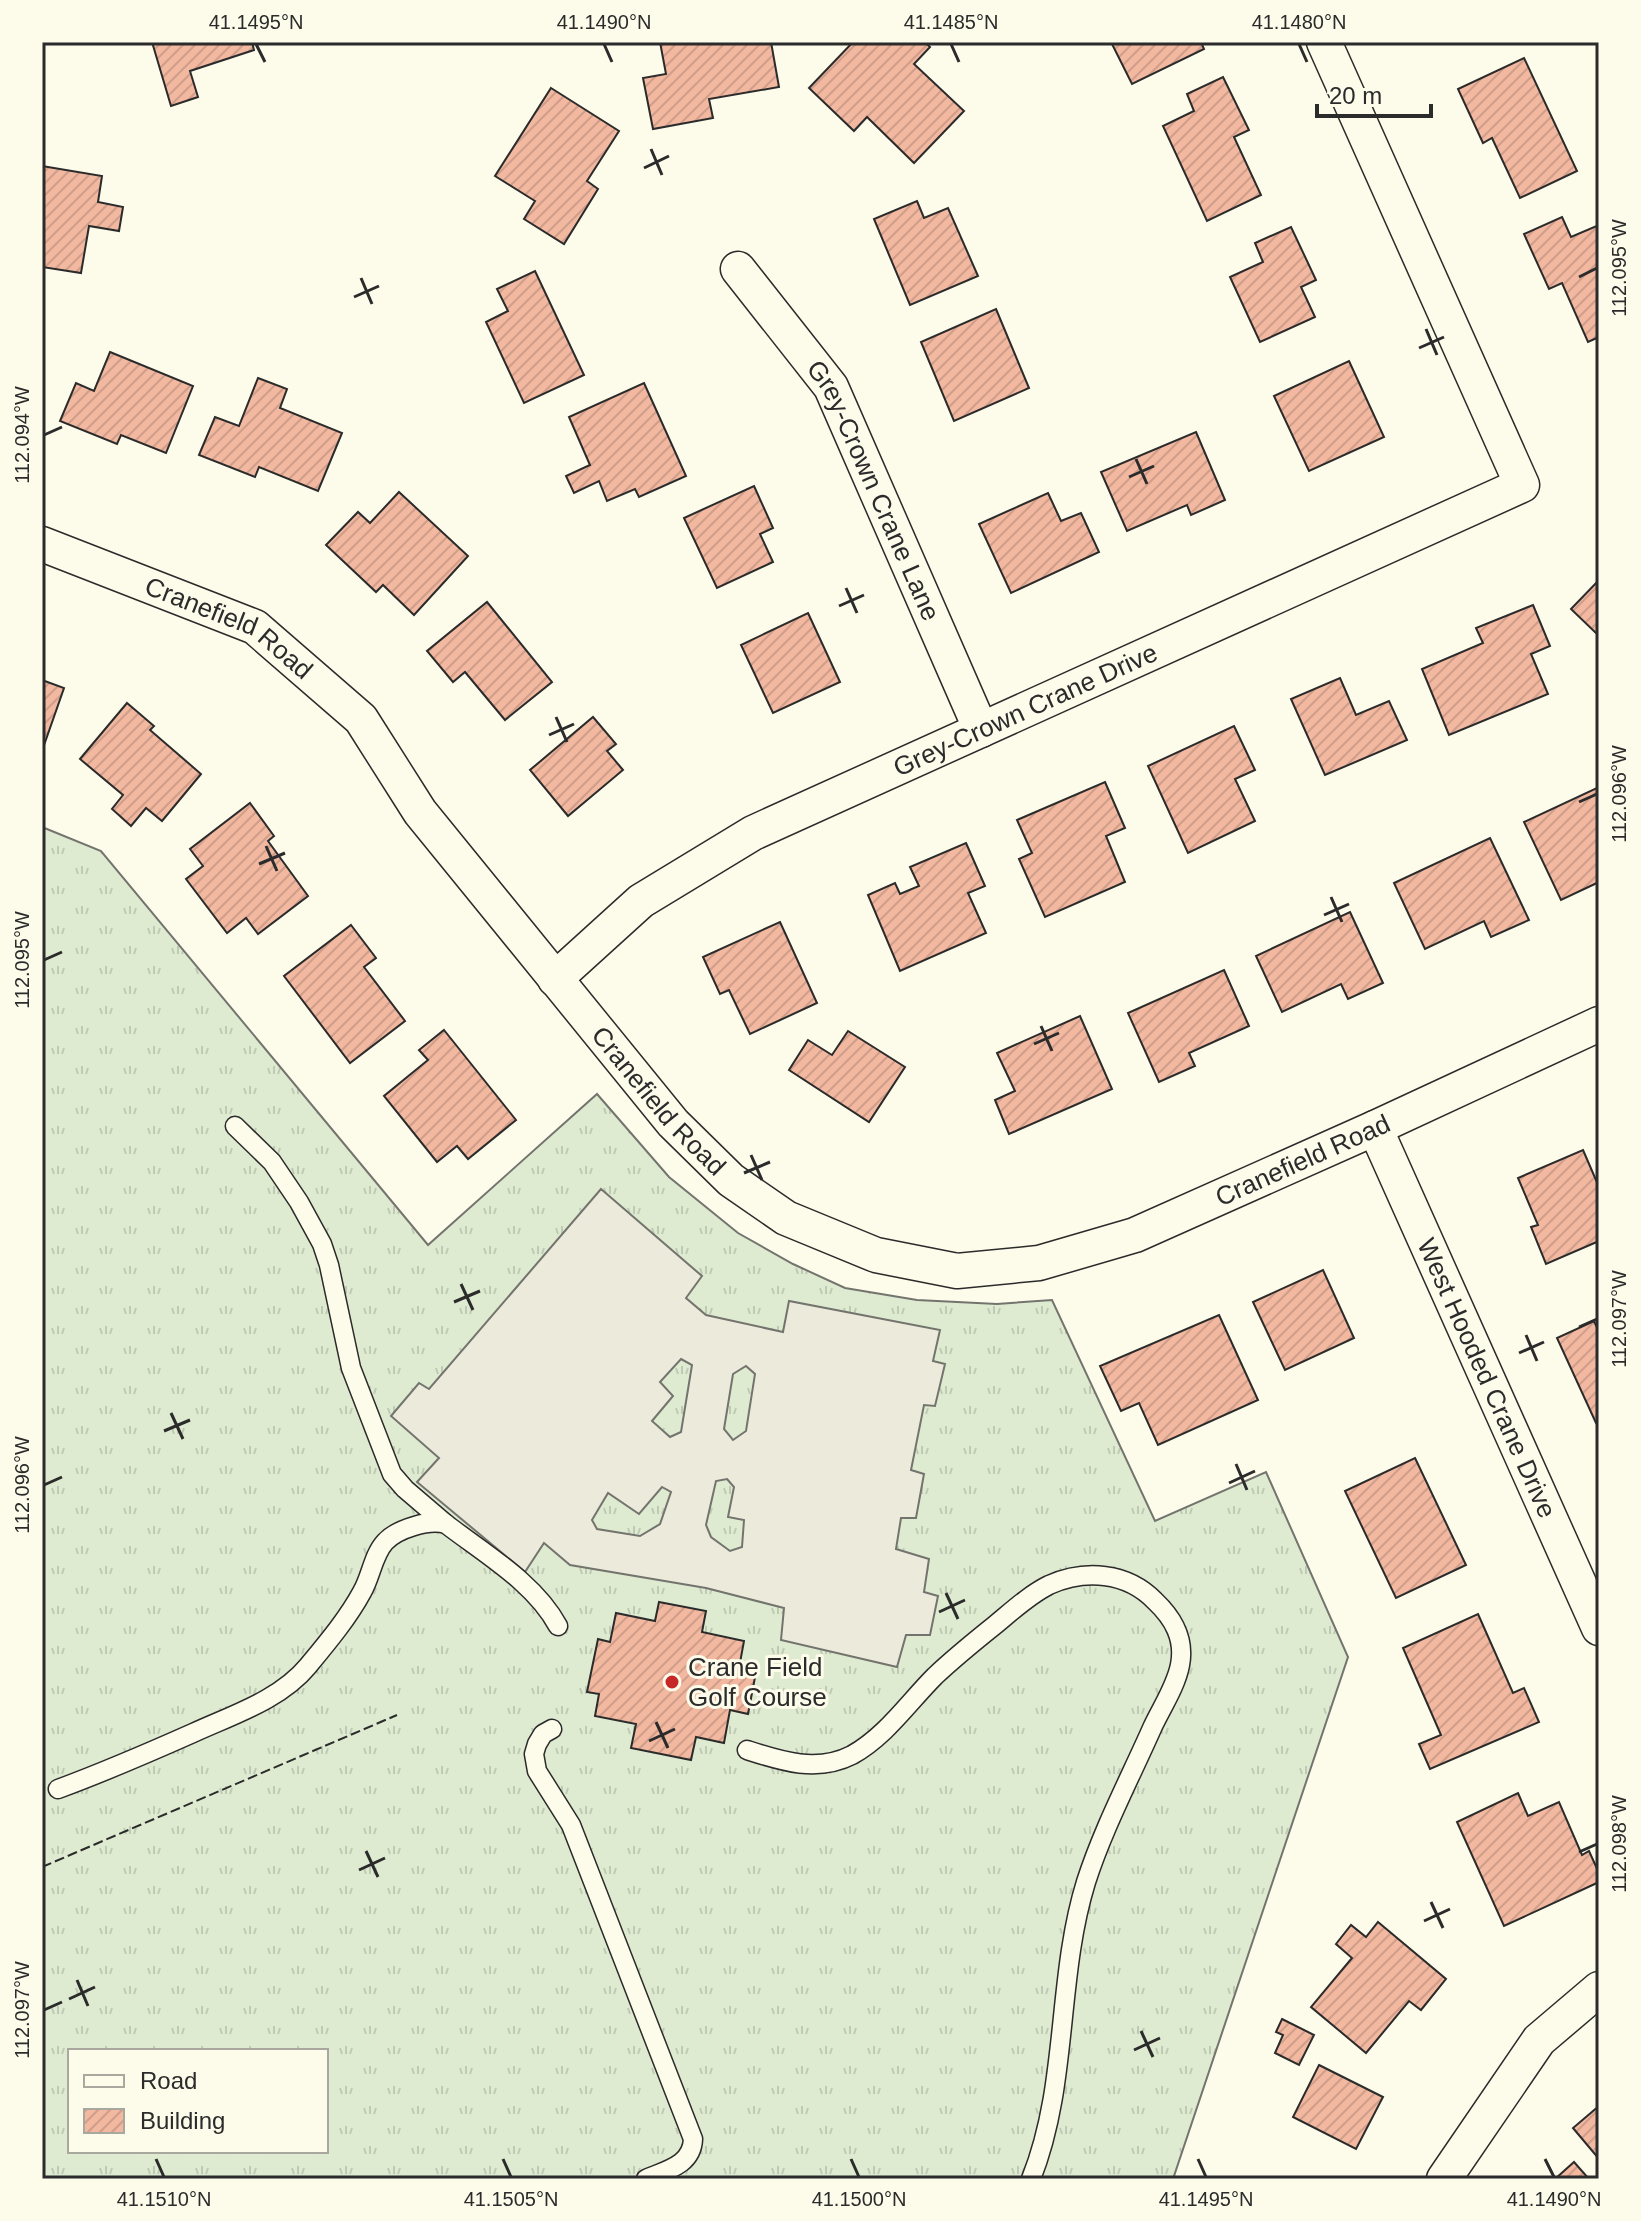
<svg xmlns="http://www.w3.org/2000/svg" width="1641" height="2221" viewBox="0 0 1641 2221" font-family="Helvetica,sans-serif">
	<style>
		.grass { fill: url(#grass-tufts); stroke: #74746e; stroke-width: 2; fill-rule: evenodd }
		.parking { fill: #eceadb; stroke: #74746e; stroke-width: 2; fill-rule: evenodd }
		.building { fill: url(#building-hatch); stroke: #2b2b2b; stroke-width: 2 }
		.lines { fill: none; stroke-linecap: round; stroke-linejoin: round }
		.service-casing { stroke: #2b2b2b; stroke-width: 21 }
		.minor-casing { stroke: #2b2b2b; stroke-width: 37 }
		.service { stroke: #fdfbea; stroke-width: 18 }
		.minor { stroke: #fdfbea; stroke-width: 34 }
		.fence { stroke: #2b2b2b; stroke-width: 2; stroke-dasharray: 10 4; stroke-linecap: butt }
		.ticks { fill: none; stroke: #2b2b2b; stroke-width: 3 }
		.poi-dot { fill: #c62828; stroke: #fdfbea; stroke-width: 3 }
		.labels { text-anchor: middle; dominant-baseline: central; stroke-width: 6; stroke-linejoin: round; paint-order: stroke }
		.street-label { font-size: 26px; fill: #2b2b2b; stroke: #fdfbea }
		.poi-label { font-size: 26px; fill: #2b2b2b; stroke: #fdfbea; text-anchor: start }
		.neatline { fill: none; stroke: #2b2b2b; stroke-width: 3 }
		.ticks-label { font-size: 20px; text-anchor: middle; fill: #2b2b2b }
	</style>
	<defs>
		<pattern id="grass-tufts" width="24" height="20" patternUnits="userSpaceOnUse" patternTransform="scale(2)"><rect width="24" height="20" fill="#deebd1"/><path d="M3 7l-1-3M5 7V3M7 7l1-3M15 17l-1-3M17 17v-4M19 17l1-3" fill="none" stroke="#bfcab4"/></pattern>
		<pattern id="building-hatch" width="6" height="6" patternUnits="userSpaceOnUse" patternTransform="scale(2)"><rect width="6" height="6" fill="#f2b8a0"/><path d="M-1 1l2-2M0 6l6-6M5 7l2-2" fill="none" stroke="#d09e8a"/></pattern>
	</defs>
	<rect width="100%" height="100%" fill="#fdfbea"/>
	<path class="grass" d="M42,827L101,851L428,1245L597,1094L669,1177L738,1233L793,1264L845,1288L917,1300L997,1304L1052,1300L1155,1521L1266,1472L1348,1657L1173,2179H42ZM70,2051H326V2151H70Z"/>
	<path class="parking" d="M601,1189L702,1276L686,1298L706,1315L783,1332L789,1301L940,1330L933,1361L945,1364L935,1406L924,1405L911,1470L924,1474L916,1518H901L896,1549L929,1559L924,1592L938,1596L930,1635H906L897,1667L781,1640L784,1608L706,1588L570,1565L544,1543L525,1572L417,1482L439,1458L391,1416L419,1383L429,1389ZM681,1359L692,1365L681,1432L670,1437L652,1421L673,1396L660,1382ZM746,1366L755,1374L746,1431L733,1440L724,1429L733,1374ZM727,1479L734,1487L728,1517L744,1520L742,1547L730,1551L711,1537L706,1525L716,1481ZM662,1487L671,1492L660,1524L640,1536L597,1529L592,1520L608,1493L639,1514Z"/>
	<g class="building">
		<polygon points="152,42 252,42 254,50 190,71 198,97 171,106"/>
		<polygon points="660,42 771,42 779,87 709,99 713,118 653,129 643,78 666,74"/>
		<polygon points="853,42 925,42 930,47 914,64 964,111 914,163 867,117 854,131 809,88"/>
		<polygon points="1111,42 1201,42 1204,49 1132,84"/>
		<polygon points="1524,58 1577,171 1520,198 1492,138 1483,143 1458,89"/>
		<polygon points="1223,77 1249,130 1234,137 1261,195 1207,221 1163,126 1194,111 1187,94"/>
		<polygon points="551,88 619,131 587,181 598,189 564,244 524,219 535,201 495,176"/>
		<polygon points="42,166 102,176 98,202 123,207 119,231 89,226 81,273 42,267"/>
		<polygon points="917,201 924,218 948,208 978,276 910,305 874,219"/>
		<polygon points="1562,217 1571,237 1599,225 1599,337 1588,342 1562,283 1549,289 1524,234"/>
		<polygon points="1291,227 1316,280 1301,287 1315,317 1260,342 1230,277 1263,262 1255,243"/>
		<polygon points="535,271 584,375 524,403 486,322 508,311 497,289"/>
		<polygon points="996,309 1029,388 954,421 921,342"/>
		<polygon points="110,352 193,386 166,453 121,435 117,444 60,421 76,383 94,391"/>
		<polygon points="1349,361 1384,437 1309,471 1274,396"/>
		<polygon points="258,378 287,389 280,408 342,433 318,491 259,467 255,477 199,455 215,417 239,426"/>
		<polygon points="644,383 686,476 639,497 635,489 607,501 599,481 574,493 566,476 590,465 569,417"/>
		<polygon points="1196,432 1225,500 1191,515 1187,505 1127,531 1101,472"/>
		<polygon points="754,486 773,528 760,534 773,562 717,588 684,518"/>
		<polygon points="399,492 468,556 414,615 383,585 376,592 326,545 358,512 370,523"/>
		<polygon points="1048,493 1061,521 1081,513 1099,552 1011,593 979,524"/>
		<polygon points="1599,580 1599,636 1571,609"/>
		<polygon points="487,602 552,682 505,720 465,672 453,682 427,651"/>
		<polygon points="1533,605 1550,646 1531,654 1548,694 1449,735 1422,669 1483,643 1476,628"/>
		<polygon points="808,613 840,682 773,713 741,645"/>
		<polygon points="1340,678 1356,715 1389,701 1407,740 1325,775 1291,699"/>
		<polygon points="42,680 64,688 42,751"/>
		<polygon points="127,703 154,726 150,730 201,774 162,821 146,808 131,826 112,809 123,795 80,759"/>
		<polygon points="593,717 616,744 607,751 623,770 568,816 530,770"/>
		<polygon points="1234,726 1255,770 1235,779 1255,821 1188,853 1148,766"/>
		<polygon points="1105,782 1125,828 1106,836 1125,882 1045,917 1019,859 1032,853 1017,820"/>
		<polygon points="1599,787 1599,882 1561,900 1524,822"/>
		<polygon points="250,803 274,836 268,841 308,896 258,934 246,918 227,933 186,879 203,866 190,849"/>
		<polygon points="1490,838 1529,920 1491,937 1484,921 1425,949 1394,883"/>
		<polygon points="966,843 985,886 968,893 986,933 900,971 868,895 895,883 900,894 919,886 910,867"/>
		<polygon points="1350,912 1383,983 1348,999 1341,984 1282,1012 1256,956"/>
		<polygon points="780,922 817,1003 750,1034 729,990 720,994 703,957"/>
		<polygon points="351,925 376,958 364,967 405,1021 350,1063 284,976"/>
		<polygon points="1224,970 1249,1026 1189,1053 1195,1066 1159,1082 1128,1013"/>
		<polygon points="1080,1016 1112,1089 1009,1134 995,1100 1015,1091 997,1053"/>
		<polygon points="444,1030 516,1120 468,1159 457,1146 437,1162 384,1096 428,1060 419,1050"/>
		<polygon points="848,1031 905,1067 869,1122 789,1070 808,1040 832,1055"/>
		<polygon points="1583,1150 1599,1187 1599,1241 1546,1264 1531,1227 1538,1225 1518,1178"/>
		<polygon points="1323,1270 1354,1338 1285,1370 1253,1302"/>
		<polygon points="1219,1315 1258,1400 1158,1445 1139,1403 1121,1411 1100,1366"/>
		<polygon points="1594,1321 1599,1332 1599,1422 1596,1423 1557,1338"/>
		<polygon points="1415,1458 1466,1565 1396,1598 1345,1491"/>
		<polygon points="659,1602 706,1611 702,1632 744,1641 739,1668 756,1672 748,1714 730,1710 724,1743 696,1737 691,1760 631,1748 636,1724 595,1716 599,1694 587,1692 598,1639 610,1642 616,1613 655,1621"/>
		<polygon points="1478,1614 1513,1693 1524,1688 1539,1722 1430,1769 1419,1744 1441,1735 1403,1648"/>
		<polygon points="1518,1793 1528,1816 1559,1802 1582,1855 1589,1851 1599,1873 1599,1882 1504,1926 1457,1822"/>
		<polygon points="1378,1922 1446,1979 1421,2010 1409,2001 1366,2053 1311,2007 1352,1958 1336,1944 1351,1925 1366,1937"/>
		<polygon points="1282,2019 1314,2035 1299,2065 1275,2053 1283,2035 1276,2032"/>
		<polygon points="1319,2065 1383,2097 1356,2149 1293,2117"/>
		<polygon points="1599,2106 1599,2159 1573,2128"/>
		<polygon points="1574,2162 1589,2179 1555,2179"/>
	</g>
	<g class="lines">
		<g class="service-casing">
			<g id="service">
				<polyline points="235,1126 272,1162 299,1202 322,1244 329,1265 351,1368 392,1474 405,1489 446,1524"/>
				<path d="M552,1729L543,1734L537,1744L534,1754L537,1771L571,1825L693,2139C692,2165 667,2170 646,2179"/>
				<path d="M747,1750C781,1761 817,1773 852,1755C886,1736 908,1703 935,1676C954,1658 975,1641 995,1625C1012,1611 1029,1595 1049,1585C1085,1569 1127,1572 1155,1601C1174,1619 1185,1639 1180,1665C1176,1686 1162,1707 1153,1726C1130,1778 1103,1829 1086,1882C1056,1979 1069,2084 1031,2179"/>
				<path d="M58,1789C104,1772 148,1753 193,1733C232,1715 280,1700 308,1666C327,1643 348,1618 362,1592C371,1577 373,1555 385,1542C397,1529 429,1519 446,1524C485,1554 535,1583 558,1626"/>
			</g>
		</g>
		<g class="minor-casing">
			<g id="minor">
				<path id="s1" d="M738,269L831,387L981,730"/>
				<path id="s2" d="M42,544L255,627L361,719L420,812L673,1123L731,1180L786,1218L876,1255L957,1271L1039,1263L1135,1235L1375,1128L1599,1024"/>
				<path id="s3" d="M555,979L641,901L753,833L1522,485L1324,42"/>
				<path id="s4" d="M1375,1128L1599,1628"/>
				<polyline points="1444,2179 1539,2040 1599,1989"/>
			</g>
		</g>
		<use href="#service" class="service"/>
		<use href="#minor" class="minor"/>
		<polyline class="fence" points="42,1867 397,1715"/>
	</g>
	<path class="ticks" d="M256,44L265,62M604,44L612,62M951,44L959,62M1299,44L1307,62M651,149L662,175M644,168L669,156M1579,277L1597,268M361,278L372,304M354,297L379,286M1426,329L1437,355M1419,348L1444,337M44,435L62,427M1136,459L1147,484M1129,477L1154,466M846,588L857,613M839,606L864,595M556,717L567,742M549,735L574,724M1579,802L1597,794M266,846L277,871M259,864L285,853M1331,897L1342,922M1324,915L1349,904M44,960L62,952M1041,1026L1052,1051M1034,1044L1059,1033M751,1155L762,1180M744,1173L770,1162M461,1284L473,1310M454,1302L480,1291M1579,1327L1597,1319M1526,1335L1537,1361M1519,1353L1544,1342M171,1413L183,1439M164,1431L190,1420M1236,1464L1247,1490M1229,1483L1255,1471M44,1485L62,1477M946,1593L958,1619M939,1612L965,1600M656,1722L668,1748M649,1741L675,1729M366,1851L378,1877M1579,1852L1597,1844M359,1870L385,1858M1431,1902L1443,1928M1424,1921L1450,1909M77,1980L88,2006M69,1999L95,1987M44,2010L62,2002M1141,2031L1153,2057M1134,2050L1160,2038M156,2159L164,2177M503,2159L511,2177M851,2159L859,2177M1198,2159L1206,2177M1545,2159L1554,2177"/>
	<circle class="poi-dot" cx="672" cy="1682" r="8"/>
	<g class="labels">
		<g class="street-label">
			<text stroke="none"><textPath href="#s1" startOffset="262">Grey-Crown Crane Lane</textPath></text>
			<text stroke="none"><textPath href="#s2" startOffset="206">Cranefield Road</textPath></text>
			<text stroke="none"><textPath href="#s3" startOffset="546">Grey-Crown Crane Drive</textPath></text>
			<text stroke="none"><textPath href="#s2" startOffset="854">Cranefield Road</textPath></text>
			<text stroke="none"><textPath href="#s2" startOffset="1574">Cranefield Road</textPath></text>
			<text stroke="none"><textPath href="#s4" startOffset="274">West Hooded Crane Drive</textPath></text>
		</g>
		<g class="poi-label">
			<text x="688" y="1667">Crane Field<tspan x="688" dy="30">Golf Course</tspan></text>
		</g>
	</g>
	<rect width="1641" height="2221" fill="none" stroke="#fdfbea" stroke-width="88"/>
	<rect x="68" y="2049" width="260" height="104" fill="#fdfbea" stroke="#a9a89e" stroke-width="2"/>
	<rect x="84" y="2075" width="40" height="12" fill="#fdfbea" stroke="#a9a89e" stroke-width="2"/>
	<text x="140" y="2089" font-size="24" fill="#2b2b2b">Road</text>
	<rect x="84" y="2109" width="40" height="24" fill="url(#building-hatch)" stroke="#a9a89e" stroke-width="2"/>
	<text x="140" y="2129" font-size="24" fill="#2b2b2b">Building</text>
	<path d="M1317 104v12h114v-12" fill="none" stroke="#2b2b2b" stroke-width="4"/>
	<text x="1329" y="104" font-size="24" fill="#2b2b2b" stroke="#fdfbea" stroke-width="6" paint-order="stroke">20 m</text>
	<rect x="44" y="44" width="1553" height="2133" class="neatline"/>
	<g class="ticks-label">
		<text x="256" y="29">41.1495°N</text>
		<text x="604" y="29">41.1490°N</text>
		<text x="951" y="29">41.1485°N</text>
		<text x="1299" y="29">41.1480°N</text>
		<text transform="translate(1619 268) rotate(-90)" y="7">112.095°W</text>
		<text transform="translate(22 435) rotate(-90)" y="7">112.094°W</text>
		<text transform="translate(1619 794) rotate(-90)" y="7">112.096°W</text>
		<text transform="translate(22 960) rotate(-90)" y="7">112.095°W</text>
		<text transform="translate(1619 1319) rotate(-90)" y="7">112.097°W</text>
		<text transform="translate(22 1485) rotate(-90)" y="7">112.096°W</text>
		<text transform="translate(1619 1844) rotate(-90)" y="7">112.098°W</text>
		<text transform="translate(22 2010) rotate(-90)" y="7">112.097°W</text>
		<text x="164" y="2206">41.1510°N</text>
		<text x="511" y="2206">41.1505°N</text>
		<text x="859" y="2206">41.1500°N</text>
		<text x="1206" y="2206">41.1495°N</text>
		<text x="1554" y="2206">41.1490°N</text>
	</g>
</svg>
